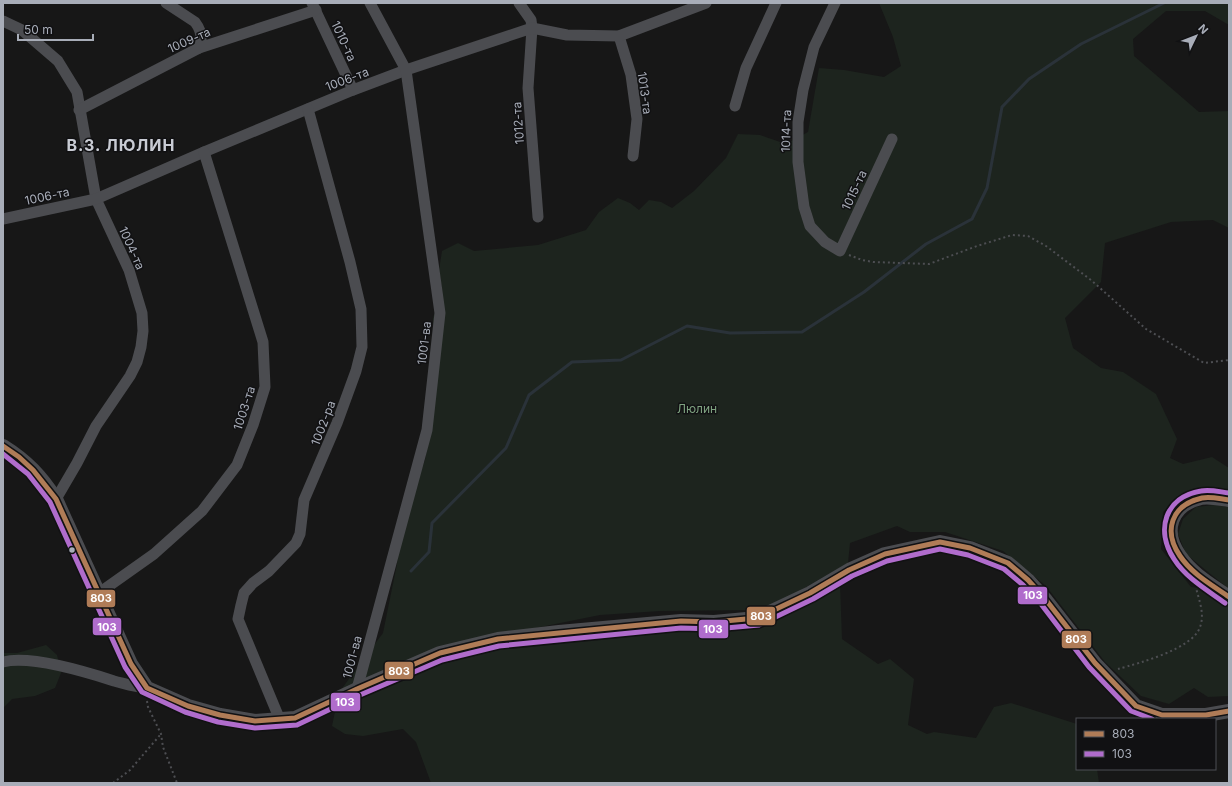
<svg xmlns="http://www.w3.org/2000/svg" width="1232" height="786" viewBox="0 0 1232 786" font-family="Inter,sans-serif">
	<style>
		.green { fill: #1d241e }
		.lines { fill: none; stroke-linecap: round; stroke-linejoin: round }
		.stream { stroke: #2a3239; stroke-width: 3 }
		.path { stroke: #4d4e52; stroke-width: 2; stroke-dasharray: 2 3; stroke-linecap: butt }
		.minor { stroke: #4b4c50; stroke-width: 11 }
		.tertiary { stroke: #4b4c50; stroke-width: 14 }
		.bus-1-casing { stroke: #111113; stroke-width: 8 }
		.bus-2-casing { stroke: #111113; stroke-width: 8 }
		.bus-1 { stroke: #b07c57; stroke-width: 5 }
		.bus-2 { stroke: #b06ccc; stroke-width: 5 }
		.bus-dot { fill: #a8adb8; stroke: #111113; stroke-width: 1.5 }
		.labels { text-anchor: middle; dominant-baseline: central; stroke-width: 3; stroke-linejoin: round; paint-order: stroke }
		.street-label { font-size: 12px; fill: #a8adb8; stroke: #111113 }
		.park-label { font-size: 12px; fill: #7fa381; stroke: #111113 }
		.district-label { font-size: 16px; font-weight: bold; letter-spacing: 1px; fill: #c9ccd4; stroke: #111113 }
		.line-badge { stroke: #111113; stroke-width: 1.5 }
		.badge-label { font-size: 11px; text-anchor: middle; font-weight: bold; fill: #fff }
	</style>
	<rect width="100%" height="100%" fill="#171717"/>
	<g class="green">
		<polygon points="879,3 1229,3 1229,25 1205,11 1166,11 1133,39 1134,56 1199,112 1229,111 1229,228 1213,220 1171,222 1105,243 1101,282 1065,318 1073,348 1101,368 1123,372 1156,394 1177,439 1170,458 1183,464 1212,457 1229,468 1229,493 1185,492 1163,512 1161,549 1191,587 1209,589 1229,604 1229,696 1208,697 1194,688 1169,704 1141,696 1105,662 1046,586 1003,551 945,532 910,532 897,526 850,543 848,563 780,602 754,610 660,611 600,615 450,645 340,691 383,633 397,564 400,526 425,460 435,403 433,318 442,289 439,270 442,251 458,243 474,251 538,245 586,230 599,212 618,198 630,203 639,210 649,200 661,202 672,208 694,191 726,158 738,134 760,135 786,144 808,132 819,68 844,70 884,77 901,66 893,37"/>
		<polygon points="1214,505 1229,507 1229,589 1186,554 1178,534 1183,519 1196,507"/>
		<polygon points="840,584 842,639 878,664 890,659 914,679 908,725 927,734 934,732 976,738 994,707 1011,703 1077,724 1077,769 1097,769 1099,783 431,783 416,742 403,729 363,736 345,734 332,726 337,702 444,658 550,641 651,631 711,631 762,624"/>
		<polygon points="46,645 57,655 61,673 55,688 35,696 12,699 3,708 3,653 17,653"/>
	</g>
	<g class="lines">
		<polyline class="stream" points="411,571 429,552 432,523 506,448 529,395 572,362 621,360 687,326 730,333 802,332 864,292 926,244 972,219 987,188 1002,107 1029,79 1081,44 1164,3"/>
		<g class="path">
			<polyline points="849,255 862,260 873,262 929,264 977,246 1012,235 1028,236 1046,246 1091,280 1146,329 1204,363 1229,360"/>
			<path d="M1118,669C1139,663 1193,649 1200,627C1205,614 1199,600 1196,588"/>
			<polyline points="147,701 148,707 161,734 163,747 177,783"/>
			<polyline points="113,783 130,770 161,734"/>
		</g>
		<g class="minor">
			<path d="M166,3L195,22C201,30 203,39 199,48"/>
			<polyline points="312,3 353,90"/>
			<polyline points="519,3 531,20 532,28 528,88 538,217"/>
			<polyline points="835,3 814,47 803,90 798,122 798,162 804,207 810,226 825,242 840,251 892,139"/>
			<polyline points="3,21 22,30 58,61 77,92 96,199 129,270 142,313 143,331 141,347 137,362 130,376 96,426 77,463 56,499"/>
			<polyline points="619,36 631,75 637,119 633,156"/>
			<polyline points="735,106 746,68 776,3"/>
			<polyline points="79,110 199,48 316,10"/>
			<polyline points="3,219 96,199 204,152 353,90 406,70 532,28 567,35 619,36 706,3"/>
			<polyline points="99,593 154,554 202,511 237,465 253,425 265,387 263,342 204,152"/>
			<path d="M3,662C31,655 86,672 114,681C126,684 134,687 147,688"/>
			<polyline points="357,689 427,430 440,313 406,70 370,3"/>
			<polyline points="280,720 238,619 241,605 244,593 253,583 269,571 296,543 300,534 304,500 337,423 356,371 362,347 361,309 350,262 308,109"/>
		</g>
		<g class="tertiary">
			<path d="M3,446C27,461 41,476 56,499L131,664L147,688L188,706L220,715L255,721L295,718L357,689L440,653L498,639L559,632L681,621L714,622L757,618L810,593L849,570L885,554L940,542L970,548L1008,563L1028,580L1046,600L1095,663L1136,706L1162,715H1206L1229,711"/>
			<path d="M1229,500C1221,499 1209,496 1201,498C1171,505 1162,531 1180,556C1192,574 1212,585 1229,597"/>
		</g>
		<g class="bus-1-casing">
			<g id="bus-1">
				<polyline points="3,446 19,457 33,470 56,499 131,664 147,688 188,706 220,715 255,721 295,718 357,689 440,653 498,639 681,621 714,622 757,618 810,593 849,570 885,554 940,542 970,548 1008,563 1028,580 1046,600 1095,663 1136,706 1162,715 1206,715 1229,711"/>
				<path d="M1229,500C1220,499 1211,496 1202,498C1171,505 1163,531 1180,556C1192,574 1212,585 1229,597"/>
			</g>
		</g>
		<g class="bus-2-casing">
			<g id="bus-2">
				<polyline points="3,454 28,474 50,502 125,667 142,692 185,712 218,722 255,728 297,725 360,695 442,660 499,646 681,628 715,629 759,625 813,599 852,576 887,561 940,549 968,555 1004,569 1023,585 1041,604 1089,667 1131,711 1152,719"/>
				<path d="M1225,603C1207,590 1186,578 1174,559C1155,530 1165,497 1201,491C1210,489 1220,492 1229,493"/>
			</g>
		</g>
		<use href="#bus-1" class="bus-1"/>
		<use href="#bus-2" class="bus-2"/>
	</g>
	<circle class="bus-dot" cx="72" cy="550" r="3.5"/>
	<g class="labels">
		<g class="street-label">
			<text transform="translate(189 40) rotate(-24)">1009-та</text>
			<text transform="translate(344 41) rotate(65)">1010-та</text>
			<text transform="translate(347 79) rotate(-21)">1006-та</text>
			<text transform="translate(645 93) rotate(82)">1013-та</text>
			<text transform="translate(518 123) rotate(-94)">1012-та</text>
			<text transform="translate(786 131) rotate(-88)">1014-та</text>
			<text transform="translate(854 190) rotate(-65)">1015-та</text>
			<text transform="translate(47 196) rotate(-12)">1006-та</text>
			<text transform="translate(132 248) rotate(66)">1004-та</text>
			<text transform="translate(424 343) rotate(-83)">1001-ва</text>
			<text transform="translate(244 408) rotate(-72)">1003-та</text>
			<text transform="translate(323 423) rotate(-69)">1002-ра</text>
			<text transform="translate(352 657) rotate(-75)">1001-ва</text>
		</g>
		<g class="park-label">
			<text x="697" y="408">Люлин</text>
		</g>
		<g class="district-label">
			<text x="121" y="145">В.З. ЛЮЛИН</text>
		</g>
	</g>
	<g class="line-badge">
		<rect x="1017" y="586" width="31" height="19" rx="4" fill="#b06ccc"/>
		<rect x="86" y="589" width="30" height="19" rx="4" fill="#b07c57"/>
		<rect x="746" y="606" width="30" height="20" rx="4" fill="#b07c57"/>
		<rect x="92" y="617" width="30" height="19" rx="4" fill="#b06ccc"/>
		<rect x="698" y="619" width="31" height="20" rx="4" fill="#b06ccc"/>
		<rect x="1061" y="630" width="31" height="19" rx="4" fill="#b07c57"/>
		<rect x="384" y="661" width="30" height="19" rx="4" fill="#b07c57"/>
		<rect x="330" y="692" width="31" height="20" rx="4" fill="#b06ccc"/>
	</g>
	<g class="badge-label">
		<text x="1033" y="599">103</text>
		<text x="101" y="602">803</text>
		<text x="761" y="620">803</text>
		<text x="107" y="631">103</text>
		<text x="713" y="633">103</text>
		<text x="1076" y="643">803</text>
		<text x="399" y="675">803</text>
		<text x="345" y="706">103</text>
	</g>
	<rect width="1232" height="786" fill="none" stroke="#a8adb8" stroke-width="8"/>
	<rect x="1076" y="718" width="140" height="52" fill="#111113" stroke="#4d4f55"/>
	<rect x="1084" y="731" width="20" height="6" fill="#b07c57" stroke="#4d4f55"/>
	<text x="1112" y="738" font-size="12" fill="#a8adb8">803</text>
	<rect x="1084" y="751" width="20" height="6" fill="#b06ccc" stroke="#4d4f55"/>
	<text x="1112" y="758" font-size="12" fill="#a8adb8">103</text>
	<g transform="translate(1196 36) rotate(47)" stroke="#111113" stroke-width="3" paint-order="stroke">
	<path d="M0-3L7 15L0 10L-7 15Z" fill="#a8adb8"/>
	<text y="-6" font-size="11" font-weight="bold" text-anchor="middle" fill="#a8adb8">N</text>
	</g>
	<path d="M18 34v6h75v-6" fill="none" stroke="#a8adb8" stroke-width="2"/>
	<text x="24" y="34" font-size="12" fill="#a8adb8" stroke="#111113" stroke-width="3" paint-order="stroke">50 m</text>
</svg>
